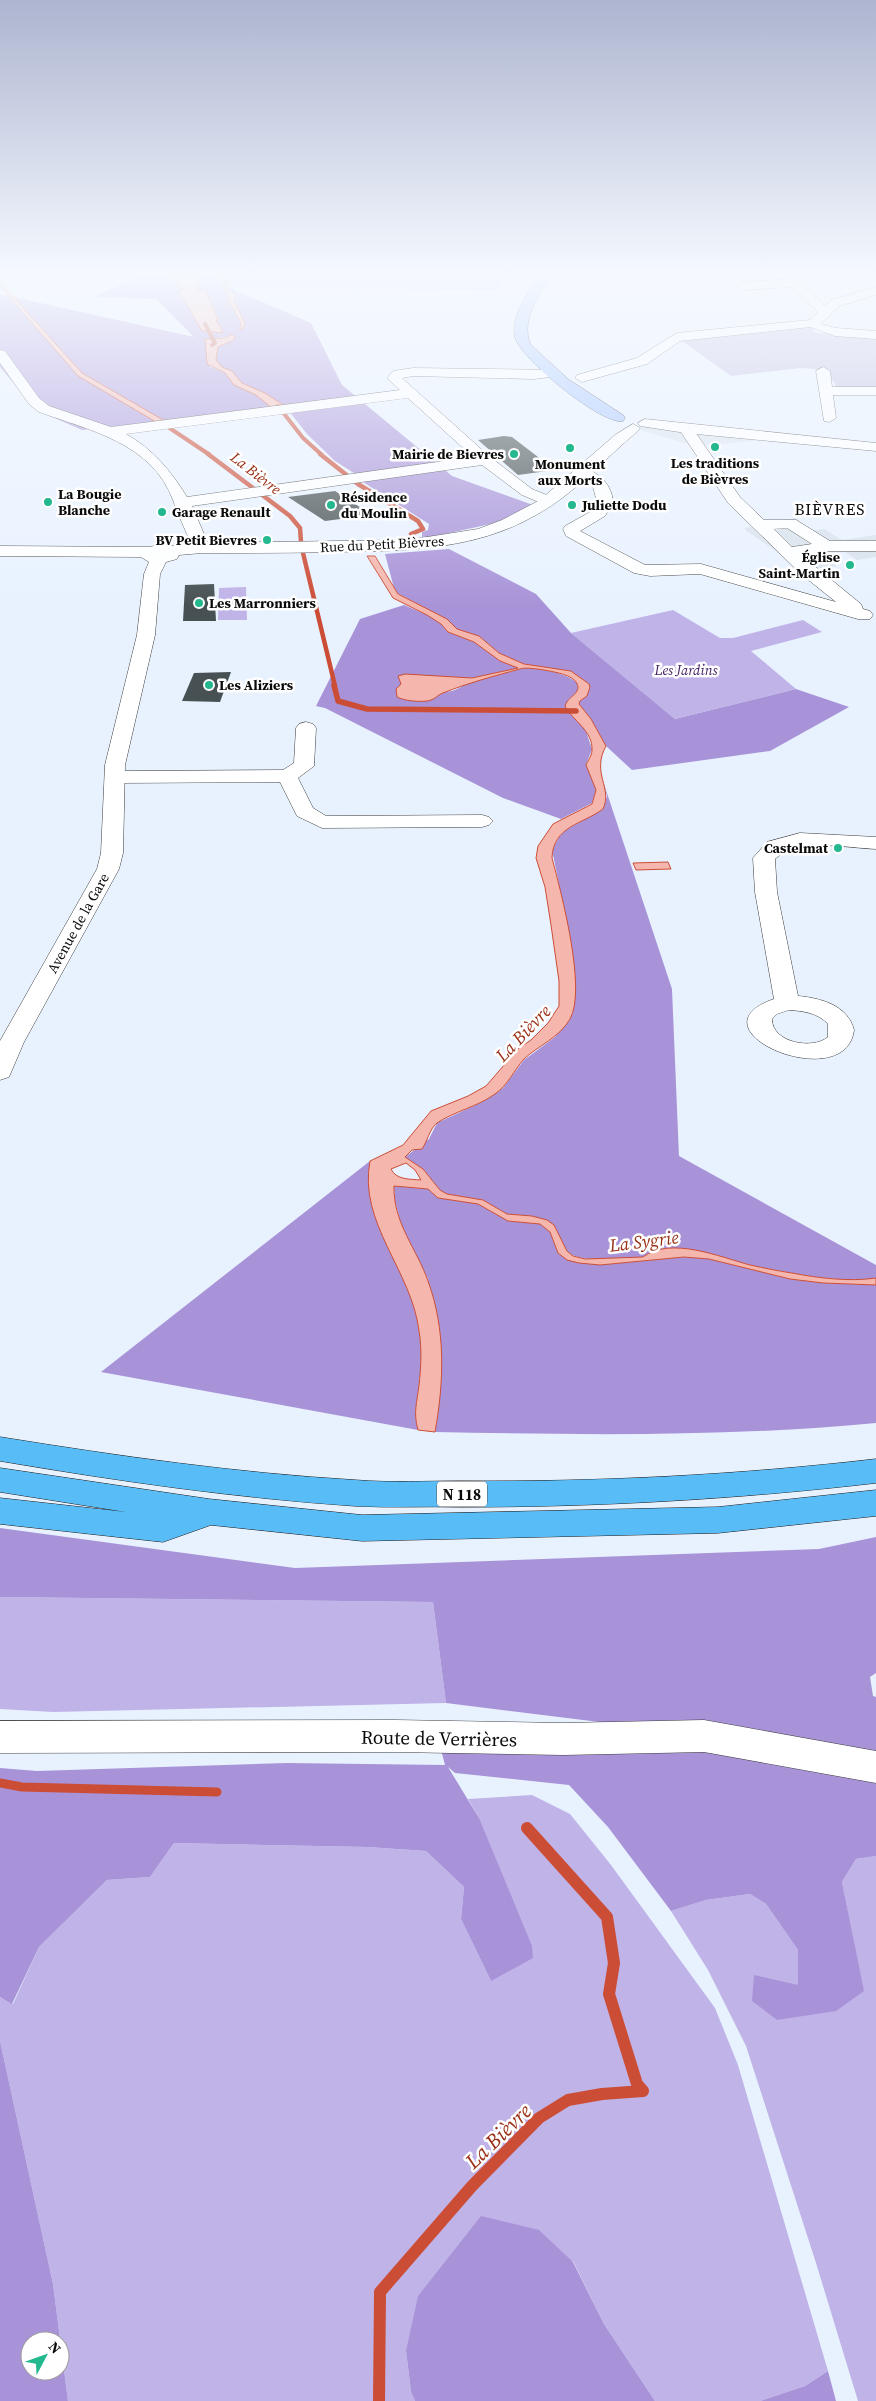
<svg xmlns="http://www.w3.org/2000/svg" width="876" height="2401" viewBox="0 0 876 2401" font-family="'Source Serif 4',serif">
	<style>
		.green { fill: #c0b3e8 }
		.forest { fill: #a893d8; fill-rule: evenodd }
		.cemetery { fill: #bebbdf }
		.plaza { fill: #d9e3ed }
		.water { fill: #f5b7ad; stroke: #cc4d35; fill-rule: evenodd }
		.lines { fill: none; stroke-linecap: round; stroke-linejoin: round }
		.stream-far4 { stroke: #cc4d35; stroke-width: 4 }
		.stream-far3 { stroke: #cc4d35; stroke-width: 4.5 }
		.stream-far2 { stroke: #cc4d35; stroke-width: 5.5 }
		.stream-far1 { stroke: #cc4d35; stroke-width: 9 }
		.stream { stroke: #cc4d35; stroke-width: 12 }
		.building { fill: #475153 }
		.minor-casing { stroke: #3d3d3d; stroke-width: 1 }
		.tertiary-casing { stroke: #3d3d3d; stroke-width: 1 }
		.secondary-casing { stroke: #2c2c2c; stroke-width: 1 }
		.trunk-casing { stroke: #1b1b1b; stroke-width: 1 }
		.minor { fill: #fff; fill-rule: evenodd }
		.tertiary { fill: #fff; fill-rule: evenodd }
		.secondary { fill: #a3c3ff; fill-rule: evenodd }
		.trunk { fill: #58bcf6; fill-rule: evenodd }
		.poi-dot { fill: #24b88e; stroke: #fff; stroke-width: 2 }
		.labels { text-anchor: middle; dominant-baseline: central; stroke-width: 5; stroke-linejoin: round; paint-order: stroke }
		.far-poi-label { font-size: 14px; font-weight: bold; fill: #0a0a0a; stroke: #fff; text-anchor: start }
		.far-street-label { font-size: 14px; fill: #0a0a0a; stroke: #fff }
		.far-park-label { font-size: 14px; font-style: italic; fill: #421c60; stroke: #fff }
		.far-water-label { font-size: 15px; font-style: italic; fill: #9a3016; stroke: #fff }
		.shield { fill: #fff; stroke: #545454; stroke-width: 1 }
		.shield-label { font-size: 15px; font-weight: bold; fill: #0a0a0a }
		.far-quarter-label { font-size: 16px; letter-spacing: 1px; fill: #0a0a0a; stroke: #fff }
		.water-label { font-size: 18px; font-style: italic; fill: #9a3016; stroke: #fff }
		.near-street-label { font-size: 19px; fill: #0a0a0a; stroke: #fff }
		.near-water-label { font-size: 21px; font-style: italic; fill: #9a3016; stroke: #fff }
	</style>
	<rect width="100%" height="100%" fill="#e8f2ff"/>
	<g class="green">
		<polygon points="219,271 488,271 506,273 499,290 228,287"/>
		<polygon points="246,587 247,620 218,620 219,588"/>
		<polygon points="673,610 720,638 733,638 803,620 822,632 751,651 796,689 675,719 571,633"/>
		<polygon points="0,1597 433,1602 446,1703 53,1712 0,1709"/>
		<polygon points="532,1795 570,1814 611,1865 715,2008 738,2065 828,2371 805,2386 760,2401 655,2401 604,2324 573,2261 406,2351 411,2392 415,2401 68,2401 53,2284 0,2041 0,1997 13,2004 39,1947 107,1880 150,1877 174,1843 367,1847 426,1851 464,1887 461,1919 491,1981 479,1818 468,1799"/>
		<polygon points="876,1856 876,2401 858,2401 816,2263 746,2046 708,1970 671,1911 706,1900 750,1894 766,1904 798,1950 798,1985 752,2001 863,1991 842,1882 856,1859"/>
	</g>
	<g class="forest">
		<polygon points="133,271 215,271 229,297 228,298 241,324 244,323 228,287 311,323 342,385 452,476 533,505 495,523 422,539 422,532 428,530 429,524 363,482 357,475 335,461 307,434 285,406 265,393 242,383 232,371 222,367 216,360 218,347 234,340 235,336 205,339 210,367 225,373 234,385 256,395 272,408 82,430 50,416 30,403 0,367 0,294 194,337 156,299 93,297 135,279"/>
		<polygon points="449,549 536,594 571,633 675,719 796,689 849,707 770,751 632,770 606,746 591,719 579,704 580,701 587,696 590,687 589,684 571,671 524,664 499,653 479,636 457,629 447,619 395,592 385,554"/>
		<path d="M404,605L427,615L441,624L448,632L474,642L500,661L518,668L472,678L401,675L439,695C445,691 451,692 457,689C462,687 466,683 471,682C487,677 504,674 520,669C531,665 571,674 578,684L577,692L568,700L586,731L592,749L586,765L596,790L592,803L561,819L503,798L325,708L316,706L360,619Z"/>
		<path d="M600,772L672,989L679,1156L876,1265V1278C849,1282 818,1278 792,1273C778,1271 764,1268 750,1265C721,1258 670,1236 643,1257C626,1258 577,1265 566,1250C561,1243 558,1233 554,1225L532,1216L507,1214L483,1200L447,1194L440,1190L423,1169L405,1157L429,1139L437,1123L482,1102L503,1088L524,1060L555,1037L570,1019L558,879L552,850L562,832L603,809L607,796Z"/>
		<path d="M370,1161C359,1219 413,1274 419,1331C422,1348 421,1367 419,1385C417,1403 413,1412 418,1430L101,1372Z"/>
		<path d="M394,1186L428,1189L438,1198L478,1204L508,1221L540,1224L550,1232L558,1253L600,1265L684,1257L709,1259L790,1279L823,1283L876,1285V1423C729,1437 582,1435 435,1432L438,1414L428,1279L401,1224L395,1201Z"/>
		<polygon points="0,1528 295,1568 819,1549 876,1537 876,1673 870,1677 873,1696 876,1697 876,1756 446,1703 433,1602 0,1597"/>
		<polygon points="709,1745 876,1781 876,1856 856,1859 842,1882 864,1991 836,2011 777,2020 752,2001 754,1975 798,1985 798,1950 766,1904 750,1894 706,1900 671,1911 608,1827 569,1785 455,1773 448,1767 479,1818 532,1946 533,1958 491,1981 461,1919 464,1887 426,1851 367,1847 174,1843 150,1877 107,1880 39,1947 12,2004 0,1997 0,1768 37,1771 287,1763 445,1765 440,1746"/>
		<path d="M0,2041L53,2284L68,2401H0ZM30,2341H60V2371H30Z"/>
		<polygon points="481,2216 539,2230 573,2262 604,2324 655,2401 415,2401 411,2392 406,2351 418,2296"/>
		<polygon points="828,2371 836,2401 760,2401 805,2386"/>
	</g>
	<polygon class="cemetery" points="811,326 813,331 816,333 876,336 876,388 837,388 827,370 801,368 731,376 678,338"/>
	<g class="plaza">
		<polygon points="644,420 774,437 754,441 695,446 640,430"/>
		<polygon points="796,518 801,521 798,522 811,531 824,529 842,540 876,535 876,557 857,560 845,552 826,553 829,556 822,558 837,566 799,571 788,559 745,530 745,528"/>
	</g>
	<g class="water">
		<polygon points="171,271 194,271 201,287 196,288 197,290 205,290 218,319 216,322 219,324 223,333 202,331 179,291 185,289 178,288"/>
		<polygon points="215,271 219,271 230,292 234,293 236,297 233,299 245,323 243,329 240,329 241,323 227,298 229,296"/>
		<polygon points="0,282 82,373 165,421 156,422 78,376 12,300 0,286"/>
		<polygon points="231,335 235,336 234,340 218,347 216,360 222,367 232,371 242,383 265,393 285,406 272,408 256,395 234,385 225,373 207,364 205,339 225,338"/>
		<path d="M367,556H375L398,594L447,619L457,629L479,636L499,653L524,664L571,671L589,684L590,687L587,696L580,701L579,704L591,719L606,746C591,773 613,788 603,809C583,824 553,826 552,858C561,892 587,989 570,1019C559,1038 539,1045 524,1059C514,1070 508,1085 495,1094C477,1107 455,1111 437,1123C430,1128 427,1142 422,1149L412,1150L405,1157L423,1169L440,1190L447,1194L483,1200L507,1214L532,1216L547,1220L554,1225L567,1251L573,1256L585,1259L643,1257C671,1236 720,1257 750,1265C764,1268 778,1271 792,1273C818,1278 849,1282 876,1278V1285L823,1283L790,1279L709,1259L684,1257L600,1265L579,1263L567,1260L558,1253L550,1232L540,1224L508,1221L478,1204L438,1198L428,1189L394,1186C393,1223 417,1249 428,1281C446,1330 444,1382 435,1432L418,1430C413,1412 417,1403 419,1385C421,1368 422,1348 419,1331C412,1271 358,1223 370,1161L403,1145L431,1111L468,1096L486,1086L518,1049L531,1040L548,1023L559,1006V981L551,925L545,887L536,858L538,846L553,824L592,804L596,790L586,765C588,760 592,756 592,750C593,731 573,721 565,706C567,698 577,695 578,688C578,681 571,677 565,675C558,672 527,666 520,669C494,676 468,683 443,693C437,695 435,700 427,701C418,702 405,701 397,697L396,689L401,684L398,676L405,674L472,678L518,668L500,661L474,642L448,632L441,624L427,615L393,598ZM406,1163L415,1170L421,1180C410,1179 396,1180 391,1169Z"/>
		<polygon points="668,862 671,869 636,870 633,863"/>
	</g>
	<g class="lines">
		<g class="stream-far4">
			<polyline points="205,324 215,343 212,345"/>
			<polyline points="278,406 303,438 322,455"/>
			<polyline points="162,423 210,455"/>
		</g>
		<g class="stream-far3">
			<polyline points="208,454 290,516 300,528 301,542"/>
			<polyline points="320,454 358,484 418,521 423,529 411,534"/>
			<polyline points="303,553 335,686"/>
		</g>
		<polyline class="stream-far2" points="334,685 338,701 367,709 576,711"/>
		<polyline class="stream-far1" points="0,1783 22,1787 217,1792"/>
		<polyline class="stream" points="379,2401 380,2292 472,2186 539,2118 568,2100 602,2094 643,2091 637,2084 609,1994 614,1963 607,1917 527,1828"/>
	</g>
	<g class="building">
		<polygon points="504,436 512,437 555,470 518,475 478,440"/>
		<polygon points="335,491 372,515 325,521 288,497"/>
		<polygon points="214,584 216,621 183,621 185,585"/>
		<polygon points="231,672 220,702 182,701 194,673"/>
	</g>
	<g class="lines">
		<g class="minor-casing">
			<g id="minor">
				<polygon points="58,271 70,271 74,280 68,284 64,283"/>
				<polygon points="794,279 803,284 825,306 831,300 876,287 876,295 839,306 821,324 836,328 876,331 876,339 835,336 810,327 680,341 647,364 582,382 575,378 577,375 637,358 677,333 810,320 818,312 792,287 743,290 737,286 743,282"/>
				<path d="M0,350L5,351L39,398L49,406L111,427L400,390L387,378L393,371L413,368L558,370L560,373L558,376L534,379L413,376L402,378L490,457L532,489L554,498L556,501L548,506L522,495L482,465L192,506L210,548L208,551H196C190,543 176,509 173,500C152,443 89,430 39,412L29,404L0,363ZM408,398L473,457L187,497C171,471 153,449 126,434Z"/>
				<polygon points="823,367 830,371 832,387 876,387 876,395 833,395 836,418 829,422 824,421 816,371"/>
				<path d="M686,425L691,426L740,497L764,520H796L830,541H876V551H827L801,555L861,604L863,609L870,611L873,615L870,619H858L700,574L650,576L634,573L566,536L563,529L565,526L590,512L597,502L593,487L575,473L583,468C599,472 612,485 613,502L605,516L580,531L645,565L701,564L836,602L801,574L728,503L679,429ZM787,528L812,544L792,547L774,529Z"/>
				<polygon points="306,722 313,724 316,728 314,766 298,778 313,808 326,816 482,815 489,817 493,821 489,825 482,827 322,828 297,816 280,782 115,783 108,781 105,777 108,773 115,771 283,770 294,763 296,728 299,724"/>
				<path d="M800,833L876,837V849C846,848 797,837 775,859L777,892L798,996C820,998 848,1005 854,1030C846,1097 685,1030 774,999L755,892L753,858L767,842ZM789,1010C804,1011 818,1013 828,1024V1037C813,1050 772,1043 772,1019L777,1014Z"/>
			</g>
		</g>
		<g class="tertiary-casing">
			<g id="tertiary">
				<polygon points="645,419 876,443 876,451 686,433 640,426 638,423"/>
				<path d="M633,424L640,428L638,431C604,459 575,494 536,515C474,551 401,551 331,552C288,553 245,553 202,553L179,555L177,559L166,562L160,574L155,635L125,765L123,853L119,869L24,1042L9,1077L0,1080V1041L97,869L101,853L105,765L137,635L144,574L149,562L141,557L0,556V546L150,547L161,544L171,546L202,543L408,540L478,529L502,520L540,500L615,435Z"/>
				<polygon points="395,1720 563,1723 704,1720 876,1751 876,1783 704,1752 563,1755 395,1752 0,1753 0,1721"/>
			</g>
		</g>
		<g class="secondary-casing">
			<path id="secondary" d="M542,271H554C541,291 519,321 531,345L568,379L623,415L625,418L623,421C603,426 519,358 515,337C510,315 531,289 542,271Z"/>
		</g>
		<g class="trunk-casing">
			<g id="trunk">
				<path d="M0,1437C118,1456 236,1473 355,1480C391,1483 426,1481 461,1481C600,1482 738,1475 876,1459V1483C738,1499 600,1507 461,1507C426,1506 391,1508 355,1506C236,1498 118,1481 0,1461Z"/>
				<polygon points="0,1468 209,1499 362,1515 718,1507 876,1490 876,1516 718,1533 362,1541 211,1525 163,1542 0,1524 0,1498 126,1512 0,1492"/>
			</g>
		</g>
		<use href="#minor" class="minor"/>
		<use href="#tertiary" class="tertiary"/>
		<use href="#secondary" class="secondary"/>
		<use href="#trunk" class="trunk"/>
	</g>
	<linearGradient id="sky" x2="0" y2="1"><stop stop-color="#adb5d0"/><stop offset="0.45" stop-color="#f5f9ff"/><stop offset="1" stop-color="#f5f9ff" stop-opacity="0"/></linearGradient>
	<rect width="876" height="607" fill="url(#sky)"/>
	<g class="poi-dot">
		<circle cx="715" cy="447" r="5"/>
		<circle cx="570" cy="448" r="5"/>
		<circle cx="514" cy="454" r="5"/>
		<circle cx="48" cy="502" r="5"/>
		<circle cx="331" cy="505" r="5"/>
		<circle cx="572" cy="505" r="5"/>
		<circle cx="162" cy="512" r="5"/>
		<circle cx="267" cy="540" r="5"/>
		<circle cx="850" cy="565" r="5"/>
		<circle cx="199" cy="603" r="5"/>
		<circle cx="209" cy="685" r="5"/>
		<circle cx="838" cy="848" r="5"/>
	</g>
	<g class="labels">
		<g class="far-poi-label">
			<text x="504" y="454" text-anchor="end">Mairie de Bievres</text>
			<text x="715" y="463" text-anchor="middle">Les traditions<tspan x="715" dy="16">de Bièvres</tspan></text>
			<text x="570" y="464" text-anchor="middle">Monument<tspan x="570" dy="16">aux Morts</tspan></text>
			<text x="58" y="494">La Bougie<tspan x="58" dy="16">Blanche</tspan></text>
			<text x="341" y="497">Résidence<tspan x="341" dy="16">du Moulin</tspan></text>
			<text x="582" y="505">Juliette Dodu</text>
			<text x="172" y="512">Garage Renault</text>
			<text x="257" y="540" text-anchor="end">BV Petit Bievres</text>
			<text x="840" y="557" text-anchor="end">Église<tspan x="840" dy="16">Saint-Martin</tspan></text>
			<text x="209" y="603">Les Marronniers</text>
			<text x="219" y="685">Les Aliziers</text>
			<text x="828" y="848" text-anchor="end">Castelmat</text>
		</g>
		<g class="far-street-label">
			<text transform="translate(382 544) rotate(-3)">Rue du Petit Bièvres</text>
			<text transform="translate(78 923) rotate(-61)">Avenue de la Gare</text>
		</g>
		<g class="far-park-label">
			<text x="686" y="670">Les Jardins</text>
		</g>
		<g class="far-water-label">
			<text transform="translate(256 473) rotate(38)">La Bièvre</text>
		</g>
		<rect class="shield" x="437" y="1481.5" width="50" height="25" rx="4"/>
		<g class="shield-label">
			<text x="462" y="1494">N 118</text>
		</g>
		<g class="far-quarter-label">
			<text x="830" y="509">BIÈVRES</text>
		</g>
		<g class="water-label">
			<text transform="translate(523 1033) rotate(-46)">La Bièvre</text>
			<text transform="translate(644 1241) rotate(-7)">La Sygrie</text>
		</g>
		<g class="near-street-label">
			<text transform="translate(439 1738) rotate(1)">Route de Verrières</text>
		</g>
		<g class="near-water-label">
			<text transform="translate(498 2136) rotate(-44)">La Bièvre</text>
		</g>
	</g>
	<g transform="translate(45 2356) rotate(49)"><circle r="24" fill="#ffffff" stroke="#9d9d9d"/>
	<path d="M0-4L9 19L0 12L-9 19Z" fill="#24b88e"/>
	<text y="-8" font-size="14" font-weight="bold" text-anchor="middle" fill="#0a0a0a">N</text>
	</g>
</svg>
